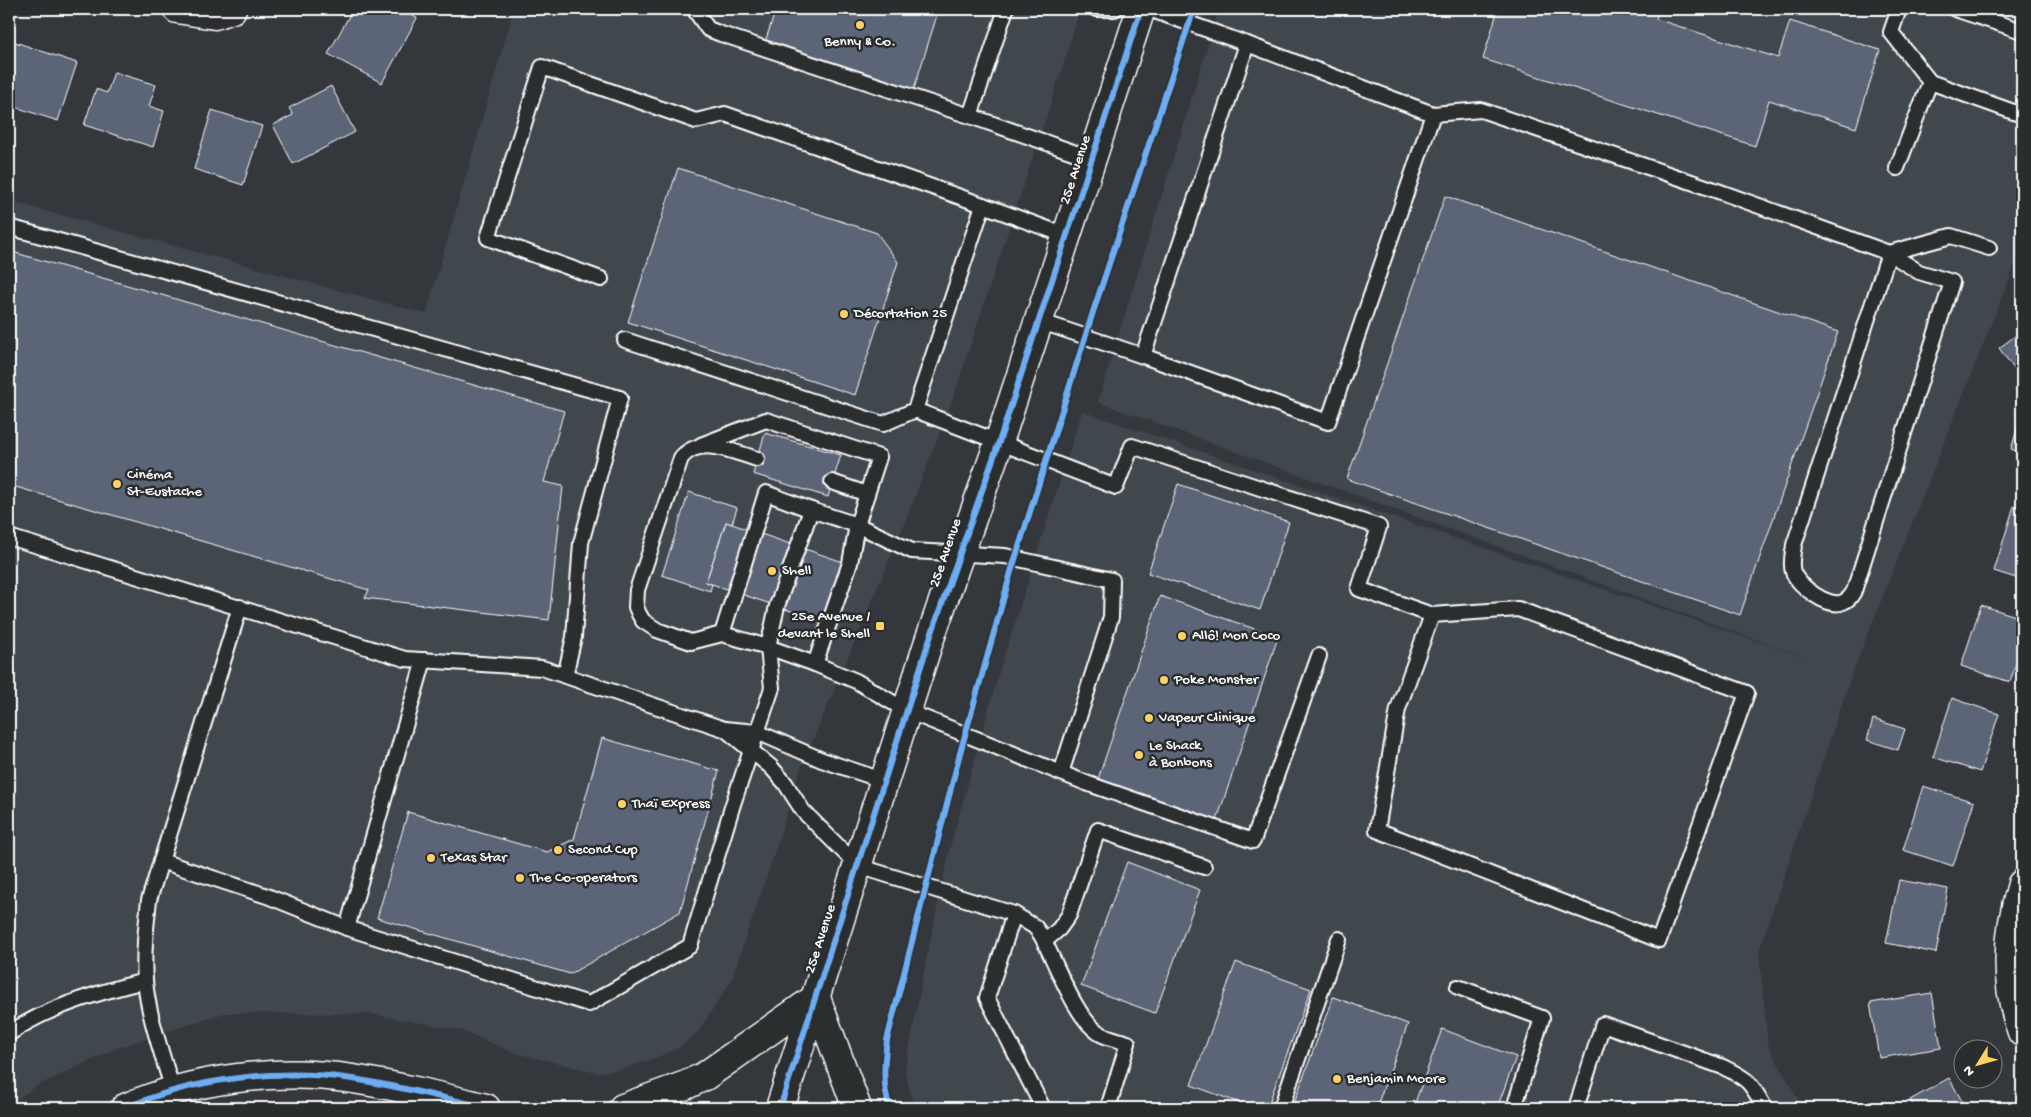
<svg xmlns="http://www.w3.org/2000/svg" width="2031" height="1117" viewBox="0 0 2031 1117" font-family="'Gochi Hand',sans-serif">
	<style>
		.built { fill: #40464e }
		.building { fill: #5c6577; stroke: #fff }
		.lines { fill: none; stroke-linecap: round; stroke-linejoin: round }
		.lane-casing { stroke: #fff; stroke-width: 18 }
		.street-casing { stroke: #fff; stroke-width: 31 }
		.secondary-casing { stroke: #fff; stroke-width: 31 }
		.lane { stroke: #2a2d2e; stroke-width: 14 }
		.street { stroke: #2a2d2e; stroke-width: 28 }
		.secondary { stroke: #2a2d2e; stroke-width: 28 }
		.cycleway-casing { stroke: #2a2d2e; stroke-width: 9 }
		.cycleway { stroke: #6dadf4; stroke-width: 6 }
		.poi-dot { fill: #ffd166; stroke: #2a2d2e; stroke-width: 2 }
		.labels { text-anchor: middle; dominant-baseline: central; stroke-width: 5; stroke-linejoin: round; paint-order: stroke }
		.poi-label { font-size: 15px; fill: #fff; stroke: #2a2d2e; text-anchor: start }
		.street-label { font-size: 15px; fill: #fff; stroke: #2a2d2e }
	</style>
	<rect width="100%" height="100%" fill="#34383d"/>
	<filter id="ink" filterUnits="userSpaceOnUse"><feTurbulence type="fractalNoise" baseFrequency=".02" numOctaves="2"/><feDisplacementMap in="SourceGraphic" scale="10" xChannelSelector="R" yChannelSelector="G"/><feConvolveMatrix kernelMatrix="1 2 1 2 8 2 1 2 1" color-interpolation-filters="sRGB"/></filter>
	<g filter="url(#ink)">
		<g class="built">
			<polygon points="514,9 1080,9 1064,63 952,401 902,530 799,773 775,852 731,981 698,1032 679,1048 658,1057 623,1069 599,1073 515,1053 460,1030 370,1014 224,1013 117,1048 33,1088 9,1105 9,201 426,314"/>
			<polygon points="1219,9 2022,9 2022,247 1852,674 1759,951 1768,1045 1803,1108 914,1108 905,1070 926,960 950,848 999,672 1082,411 1812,660 1098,402"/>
		</g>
		<g class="building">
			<polygon points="353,9 400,9 417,18 382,83 328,54"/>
			<polygon points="776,9 929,9 938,12 914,89 765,42"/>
			<polygon points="1498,9 1659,9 1656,19 1778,58 1790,21 1880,50 1856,128 1769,100 1755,146 1483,59"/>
			<polygon points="9,40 77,63 58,121 9,105 14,86 9,84"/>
			<polygon points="114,72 156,85 149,106 164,111 153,147 84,125 96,89 107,93"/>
			<polygon points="331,86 355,132 293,164 273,125 293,115 289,108"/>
			<polygon points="212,110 262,126 243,185 194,169"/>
			<polygon points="678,168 877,233 898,262 855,395 628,322"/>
			<polygon points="1445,196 1838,332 1740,615 1347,479"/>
			<polygon points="9,251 564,411 544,482 563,486 549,620 365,598 369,590 9,485"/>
			<polygon points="2022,331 2022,380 1999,348"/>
			<polygon points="2019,423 2022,425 2022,453 2011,449"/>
			<polygon points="765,433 841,455 828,497 753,474"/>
			<polygon points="1178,484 1289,522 1260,610 1148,573"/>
			<polygon points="689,492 737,508 732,524 726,522 706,582 712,584 710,591 662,575"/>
			<polygon points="2014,506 2022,508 2022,580 1994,571"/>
			<polygon points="726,522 846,563 826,623 706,582"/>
			<polygon points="1160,596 1278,637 1216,823 1097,782"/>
			<polygon points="1981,605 2022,618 2022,645 2010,682 1961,666"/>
			<polygon points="1952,698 1999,714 1980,772 1933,757"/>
			<polygon points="1873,719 1905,729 1898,750 1867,740"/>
			<polygon points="602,738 719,771 680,912 570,974 377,918 408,812 547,852 574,839"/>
			<polygon points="1923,786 1974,802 1953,866 1903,850"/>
			<polygon points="1127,862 1200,890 1155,1013 1081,986"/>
			<polygon points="1899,880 1948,889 1936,953 1886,943"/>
			<polygon points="1236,962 1311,989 1267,1108 1253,1108 1191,1085"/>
			<polygon points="1932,993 1941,1048 1879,1058 1870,1003"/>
			<polygon points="1333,997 1408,1024 1376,1108 1292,1108"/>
			<polygon points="1442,1029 1516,1057 1497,1108 1413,1108"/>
			<polygon points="1949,1078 1966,1108 1915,1108 1910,1100"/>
		</g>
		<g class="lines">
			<g class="lane-casing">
				<g id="lane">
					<polyline points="694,9 708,29 721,34 970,116 1093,159"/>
					<polyline points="1096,9 1115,9"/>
					<polyline points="1899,9 1891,32 1930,82 2022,115"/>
					<polyline points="1955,9 2022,31"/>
					<path d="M1433,114L1481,110L1715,190L1889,253L1919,272L1952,282L1854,591C1851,596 1849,600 1843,602C1829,609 1798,586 1793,572C1790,563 1793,554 1794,545L1889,253"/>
					<polyline points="970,116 1006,9"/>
					<polyline points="1897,168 1930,82"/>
					<polyline points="9,227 620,398 581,543 574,637 565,676"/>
					<polyline points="1067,236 983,205 915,410 1116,487 1132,446 1379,527 1359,589 1432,615"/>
					<polyline points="1889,253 1951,236 1989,248"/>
					<polyline points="601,279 488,238 542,67 696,121 725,114 983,205"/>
					<polyline points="1039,321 1143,356 1247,44 1149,9"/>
					<polyline points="625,340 883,424 915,410"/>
					<polyline points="1143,356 1328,422 1433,114 1247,44"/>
					<polyline points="701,445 766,420 879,457 857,525 850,563 815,664"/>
					<path d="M757,459C733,452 700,435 681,458L637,590L636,607L639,614L643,621L657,630L691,642L722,634L768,647L777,606L811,510L857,525L912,551L1005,556L1112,580L1111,617L1061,773"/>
					<polyline points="832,482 867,494"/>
					<polyline points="9,537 405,659 542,668 724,729 757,732 822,760 885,781"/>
					<polygon points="1518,609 1747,693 1659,940 1377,830 1398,709 1432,615"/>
					<polyline points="722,634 766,493 811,510"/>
					<polyline points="725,729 771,767 785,783 803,811 858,866 1014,914 987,998 1043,1108"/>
					<polyline points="161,861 267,896 347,928 589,1004 690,946 733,804 772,688 768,647 815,664 856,681 907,711 1086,783 1253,841 1319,656"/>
					<path d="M1014,914L1035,927L1041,935C1055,960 1075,1018 1099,1033C1107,1038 1119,1040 1128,1043L1108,1108"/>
					<polyline points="347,928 424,660"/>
					<polyline points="1045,941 1059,929 1069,915 1098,830 1204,867"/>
					<polyline points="1458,987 1542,1018 1514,1108"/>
					<path d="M9,1034C44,1008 103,991 145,981"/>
					<path d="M173,1091C163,1056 148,1016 145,980C143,953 146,927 149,900L240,607"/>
					<polyline points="1281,1108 1339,939"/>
					<path d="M1576,1108L1603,1024L1723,1067C1750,1080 1750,1082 1765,1108"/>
				</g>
			</g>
			<g class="street-casing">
				<g id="street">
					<polyline points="177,9 215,15 232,9"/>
					<path d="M2022,884C2007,933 2004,984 2022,1032"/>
				</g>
			</g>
			<g class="secondary-casing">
				<g id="secondary">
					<polyline points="816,998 857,1108"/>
					<path d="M125,1108C194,1078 278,1068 353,1079C398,1086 442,1097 486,1108"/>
					<polyline points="623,1108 686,1085 705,1076 816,998"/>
					<polyline points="780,1108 928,644 999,442 1141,9"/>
				</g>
			</g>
			<use href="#lane" class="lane"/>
			<use href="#street" class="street"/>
			<use href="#secondary" class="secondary"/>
			<g class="cycleway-casing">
				<g id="cycleway">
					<path d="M125,1108C194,1078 278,1068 353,1079C398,1086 442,1097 486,1108"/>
					<polyline points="780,1108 928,644 999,442 1141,9"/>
					<path d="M890,1108C882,1086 884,1063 887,1040L960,753L1011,572L1093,312L1194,9"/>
				</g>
			</g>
			<use href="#cycleway" class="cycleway"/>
		</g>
	</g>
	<g class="poi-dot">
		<circle cx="860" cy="25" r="5"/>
		<circle cx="844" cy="314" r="5"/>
		<circle cx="117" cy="484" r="5"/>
		<circle cx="772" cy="571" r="5"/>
		<rect x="875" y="621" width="10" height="10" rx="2.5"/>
		<circle cx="1182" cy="636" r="5"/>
		<circle cx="1164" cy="680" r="5"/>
		<circle cx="1149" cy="718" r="5"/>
		<circle cx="1139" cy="755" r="5"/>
		<circle cx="622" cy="804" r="5"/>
		<circle cx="558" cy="850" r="5"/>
		<circle cx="431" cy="858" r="5"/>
		<circle cx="520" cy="878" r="5"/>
		<circle cx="1337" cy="1079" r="5"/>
	</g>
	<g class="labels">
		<g class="poi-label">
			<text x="860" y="42" text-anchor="middle">Benny &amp; Co.</text>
			<text x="854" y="314">Décortation 25</text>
			<text x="127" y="475">Cinéma<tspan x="127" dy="17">St-Eustache</tspan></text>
			<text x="782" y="571">Shell</text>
			<text x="870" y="617" text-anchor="end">25e Avenue /<tspan x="870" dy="17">devant le Shell</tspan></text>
			<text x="1192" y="636">Allô! Mon Coco</text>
			<text x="1174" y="680">Poke Monster</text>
			<text x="1159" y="718">Vapeur Clinique</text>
			<text x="1149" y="746">Le Shack<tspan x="1149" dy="17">à Bonbons</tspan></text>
			<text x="632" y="804">Thaï Express</text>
			<text x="568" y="850">Second Cup</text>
			<text x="441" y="858">Texas Star</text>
			<text x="530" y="878">The Co-operators</text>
			<text x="1347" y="1079">Benjamin Moore</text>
		</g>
		<g class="street-label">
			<text transform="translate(1076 170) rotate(-72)">25e Avenue</text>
			<text transform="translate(946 553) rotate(-71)">25e Avenue</text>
			<text transform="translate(821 939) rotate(-72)">25e Avenue</text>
		</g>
	</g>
	<rect width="2031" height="1117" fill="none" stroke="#2a2d2e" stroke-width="30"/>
	<rect x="15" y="15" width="2001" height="1087" fill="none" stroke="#fff" stroke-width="2" filter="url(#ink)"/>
	<g transform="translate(1978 1064) rotate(233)"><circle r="24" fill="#2a2d2e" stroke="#7f8182"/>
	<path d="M0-4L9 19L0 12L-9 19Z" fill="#ffd166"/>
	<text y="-8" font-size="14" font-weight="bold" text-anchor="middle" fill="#ffffff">N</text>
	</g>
</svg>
